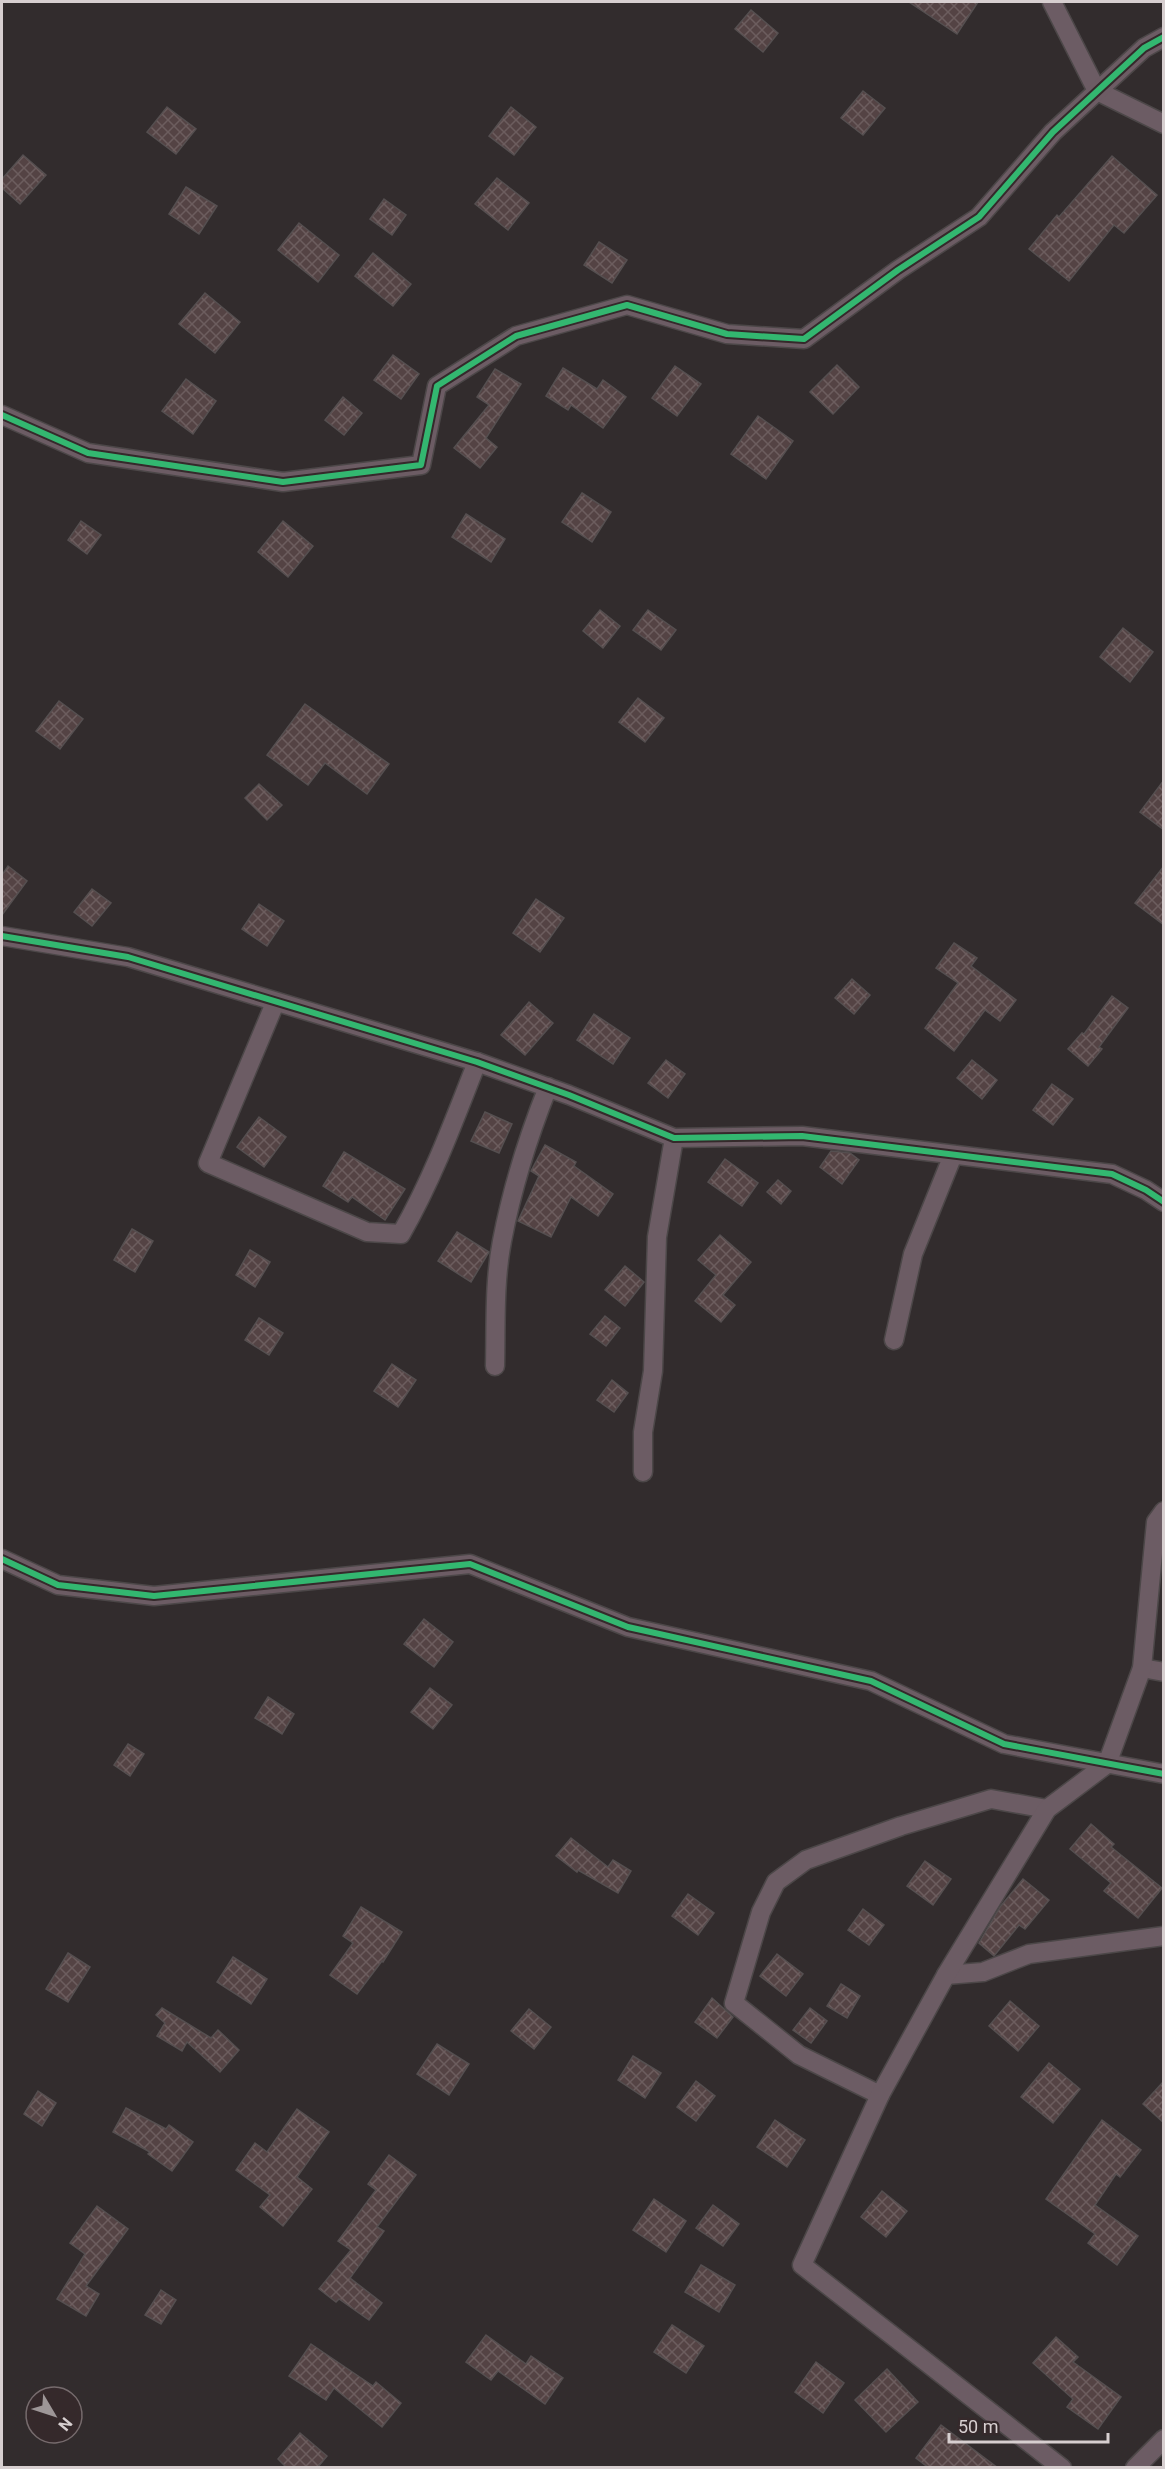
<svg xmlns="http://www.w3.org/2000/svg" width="1165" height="2469" viewBox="0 0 1165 2469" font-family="Roboto,sans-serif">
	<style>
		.building { fill: url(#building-cross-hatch); stroke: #554f50; stroke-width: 1.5 }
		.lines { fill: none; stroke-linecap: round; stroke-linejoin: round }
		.street-casing { stroke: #4c4748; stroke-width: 21 }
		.street { stroke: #6c5c64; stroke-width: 18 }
		.cycleway-casing { stroke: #35292b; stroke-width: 10 }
		.cycleway { stroke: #33b770; stroke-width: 6 }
	</style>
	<defs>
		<pattern id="building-cross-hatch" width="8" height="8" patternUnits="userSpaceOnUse" patternTransform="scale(1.5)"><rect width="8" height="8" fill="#544344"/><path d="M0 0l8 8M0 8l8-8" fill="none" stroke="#6c5d5e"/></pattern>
	</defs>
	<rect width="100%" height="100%" fill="#322c2d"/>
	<g class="building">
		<polygon points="909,2 978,2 957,34"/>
		<polygon points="751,10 778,33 763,52 735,29"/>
		<polygon points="863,91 885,108 863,135 841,118"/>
		<polygon points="167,107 196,129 176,154 147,132"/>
		<polygon points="511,107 536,127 514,155 489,136"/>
		<polygon points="23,155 46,175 20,204 2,188 2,179"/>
		<polygon points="1112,156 1157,195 1124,233 1114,225 1069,281 1029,249 1057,215 1059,217"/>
		<polygon points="497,178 529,203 508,230 475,204"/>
		<polygon points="186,187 217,206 199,234 169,214"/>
		<polygon points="384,199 406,215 392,235 370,219"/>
		<polygon points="299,223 339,255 318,282 278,250"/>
		<polygon points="599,242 627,260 612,283 584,265"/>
		<polygon points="373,253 411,284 393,306 355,276"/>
		<polygon points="205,293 240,322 215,353 179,324"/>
		<polygon points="393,355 419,374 401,399 374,380"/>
		<polygon points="837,365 859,387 833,414 810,392"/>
		<polygon points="675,366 701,384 677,416 652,398"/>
		<polygon points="563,368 597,389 603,380 626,397 603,428 571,405 568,410 546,396"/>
		<polygon points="495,369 521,384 486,438 497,447 480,468 454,448 489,405 477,397"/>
		<polygon points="186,379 216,401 193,434 162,411"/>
		<polygon points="343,397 362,413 344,435 325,420"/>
		<polygon points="758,416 793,441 766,479 731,454"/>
		<polygon points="582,493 611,512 592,542 562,522"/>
		<polygon points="466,514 505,539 491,562 452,537"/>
		<polygon points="81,521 101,535 87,554 68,540"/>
		<polygon points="283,521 313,546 288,577 258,552"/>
		<polygon points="600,610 620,626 603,648 583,631"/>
		<polygon points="648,610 676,630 661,650 633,630"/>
		<polygon points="1123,628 1153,652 1130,682 1100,657"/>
		<polygon points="638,698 664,718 645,742 619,722"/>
		<polygon points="59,701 83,719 60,749 36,731"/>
		<polygon points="305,704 389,764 367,794 325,763 308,785 267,755"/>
		<polygon points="1164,780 1164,830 1140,812"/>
		<polygon points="259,784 282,805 267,820 245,798"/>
		<polygon points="8,866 27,881 2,915 2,875"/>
		<polygon points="1164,866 1164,925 1135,903"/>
		<polygon points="92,889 111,903 92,926 74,912"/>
		<polygon points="536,899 564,918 540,952 513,933"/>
		<polygon points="259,904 284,921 267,946 242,929"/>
		<polygon points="954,943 977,958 971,966 1016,1000 1000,1021 985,1010 954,1051 925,1028 958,983 936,968"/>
		<polygon points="852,979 870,995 854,1014 835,998"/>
		<polygon points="1112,996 1128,1008 1099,1047 1102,1049 1088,1066 1068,1049 1082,1033 1084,1034"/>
		<polygon points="529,1002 553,1023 525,1055 501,1035"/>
		<polygon points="594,1014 630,1038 613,1064 577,1040"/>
		<polygon points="666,1060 685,1074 668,1098 648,1083"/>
		<polygon points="972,1060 997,1080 982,1099 957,1078"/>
		<polygon points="1052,1084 1073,1099 1053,1125 1033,1110"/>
		<polygon points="485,1112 512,1124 499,1153 471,1141"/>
		<polygon points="259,1117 286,1137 264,1167 237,1147"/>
		<polygon points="545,1145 576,1162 574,1166 613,1194 598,1216 571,1197 551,1237 518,1221 539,1176 531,1171"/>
		<polygon points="831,1151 850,1153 859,1160 842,1184 820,1167"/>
		<polygon points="344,1152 405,1189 385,1220 352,1197 348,1202 323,1186"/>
		<polygon points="725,1159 758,1183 742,1206 708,1182"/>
		<polygon points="778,1180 791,1191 781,1204 767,1192"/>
		<polygon points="132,1229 153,1241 135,1272 114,1260"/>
		<polygon points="457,1232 489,1252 471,1282 438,1261"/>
		<polygon points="720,1235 751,1262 723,1295 735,1305 721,1322 695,1301 716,1275 698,1260"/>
		<polygon points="250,1250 270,1262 255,1287 236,1275"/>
		<polygon points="625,1266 644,1282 625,1306 605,1290"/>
		<polygon points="605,1316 620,1328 606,1346 590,1334"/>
		<polygon points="259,1318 283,1333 269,1355 245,1340"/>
		<polygon points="392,1364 416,1380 398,1407 374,1391"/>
		<polygon points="612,1380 628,1393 614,1412 597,1400"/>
		<polygon points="424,1619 453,1642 434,1667 404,1644"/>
		<polygon points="430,1688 452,1705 433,1729 411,1712"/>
		<polygon points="268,1697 294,1714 282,1734 255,1718"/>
		<polygon points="128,1744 144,1754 130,1776 114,1765"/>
		<polygon points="1091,1824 1114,1844 1111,1847 1162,1888 1138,1918 1104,1891 1111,1883 1070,1849"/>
		<polygon points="571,1838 608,1867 613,1860 631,1871 618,1893 578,1870 577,1872 556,1856"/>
		<polygon points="925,1861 951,1879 933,1905 907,1886"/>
		<polygon points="1023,1879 1049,1900 1025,1929 1019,1925 994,1956 979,1943 1000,1907"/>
		<polygon points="688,1894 714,1913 698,1935 672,1916"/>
		<polygon points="361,1907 402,1932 383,1962 382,1961 357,1994 330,1975 353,1943 343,1936"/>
		<polygon points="863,1909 884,1925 869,1945 848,1930"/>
		<polygon points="68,1953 90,1967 68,2002 46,1989"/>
		<polygon points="777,1954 803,1974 786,1996 760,1976"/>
		<polygon points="233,1957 267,1979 251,2004 217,1982"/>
		<polygon points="841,1984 860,1996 847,2018 827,2006"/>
		<polygon points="712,1998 733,2017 717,2038 695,2022"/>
		<polygon points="1010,2001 1039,2026 1018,2051 989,2026"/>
		<polygon points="162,2008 211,2038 218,2030 239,2050 220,2072 187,2042 182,2051 157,2036 165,2023 156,2015"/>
		<polygon points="810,2008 827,2021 811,2043 793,2030"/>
		<polygon points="529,2009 551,2027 534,2049 511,2031"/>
		<polygon points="437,2044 469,2064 449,2095 417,2074"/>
		<polygon points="633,2056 661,2073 645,2098 618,2080"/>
		<polygon points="1049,2063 1080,2089 1053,2123 1021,2097"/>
		<polygon points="696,2081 715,2096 696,2121 677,2107"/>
		<polygon points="1164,2081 1164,2123 1143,2104"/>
		<polygon points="38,2091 56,2103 42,2126 24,2114"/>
		<polygon points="126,2108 166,2129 169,2125 193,2142 172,2171 148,2154 150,2152 113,2132"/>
		<polygon points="297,2109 329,2132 297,2177 312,2189 283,2226 260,2207 270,2195 236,2170 255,2143 267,2152"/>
		<polygon points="775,2120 805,2140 787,2167 757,2147"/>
		<polygon points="1102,2120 1141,2150 1120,2177 1116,2174 1095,2205 1138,2236 1117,2265 1088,2243 1095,2234 1046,2199"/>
		<polygon points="389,2155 416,2175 377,2227 384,2231 350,2278 382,2303 369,2320 339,2299 336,2302 319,2289 351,2250 338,2241 376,2190 368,2184"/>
		<polygon points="882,2191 907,2211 886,2237 861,2217"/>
		<polygon points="654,2199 686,2221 666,2252 633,2230"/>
		<polygon points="713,2205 739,2224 723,2246 696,2228"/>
		<polygon points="97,2206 128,2229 86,2286 99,2294 86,2316 57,2299 85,2254 70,2243"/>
		<polygon points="701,2265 735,2285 719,2312 685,2292"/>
		<polygon points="161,2290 176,2300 161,2324 145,2315"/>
		<polygon points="672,2325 704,2346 686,2373 654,2352"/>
		<polygon points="486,2335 526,2364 531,2356 563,2378 545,2404 498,2371 491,2380 466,2362"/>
		<polygon points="1056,2337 1078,2357 1073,2362 1121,2397 1098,2429 1067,2407 1073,2399 1033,2363"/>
		<polygon points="311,2344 373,2386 376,2382 401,2403 382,2427 334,2388 326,2400 289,2376"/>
		<polygon points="816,2362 844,2383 823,2413 795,2392"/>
		<polygon points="887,2369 918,2402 886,2432 855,2400"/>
		<polygon points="941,2425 998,2468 929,2468 916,2458"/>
		<polygon points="300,2433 327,2456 317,2468 287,2468 278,2459"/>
	</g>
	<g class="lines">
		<g class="street-casing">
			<g id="street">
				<polyline points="1052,2 1097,91 1164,124"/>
				<polyline points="2,415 88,453 283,482 421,465 437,386 516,336 627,305 727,334 804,339 898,270 979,217 1053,132 1144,48 1164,37"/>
				<polyline points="2,936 128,957 477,1062 569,1095 674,1138 802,1136 1112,1174 1146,1190 1164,1202"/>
				<path d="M275,1003L208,1163L367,1232L401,1234C432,1180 454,1121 477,1062"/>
				<polyline points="894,1340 913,1254 953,1155"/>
				<path d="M495,1366C496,1325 494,1282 502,1241C512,1189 528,1137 548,1087"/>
				<polyline points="643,1472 643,1432 653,1371 657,1237 674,1138"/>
				<polyline points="2,1559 58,1585 154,1596 470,1564 628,1627 871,1681 1004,1744 1164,1774"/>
				<polyline points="1142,1668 1164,1672"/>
				<polyline points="946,1975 983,1972 1029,1954 1164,1936"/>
				<polyline points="880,2095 799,2055 734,2003 761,1912 776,1882 806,1860 901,1826 991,1799 1047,1809"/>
				<polyline points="1062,2468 802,2265 880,2095 946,1975 1047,1809 1107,1764 1142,1668 1156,1522 1164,1511"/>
				<polyline points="1135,2468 1164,2439"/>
			</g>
		</g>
		<use href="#street" class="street"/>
		<g class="cycleway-casing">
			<g id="cycleway">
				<polyline points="2,415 88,453 283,482 421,465 437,386 516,336 627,305 727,334 804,339 898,270 979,217 1053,132 1144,48 1164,37"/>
				<polyline points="2,936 128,957 477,1062 569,1095 674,1138 802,1136 1112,1174 1146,1190 1164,1202"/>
				<polyline points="2,1559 58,1585 154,1596 470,1564 628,1627 871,1681 1004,1744 1164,1774"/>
			</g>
		</g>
		<use href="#cycleway" class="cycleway"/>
	</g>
	<rect width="1165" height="2469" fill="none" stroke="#d7cfd0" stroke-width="6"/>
	<g transform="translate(54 2415) rotate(129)"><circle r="28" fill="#35292b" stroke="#766b6d" stroke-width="1.5"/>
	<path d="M0-4.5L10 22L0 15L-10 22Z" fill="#9d9697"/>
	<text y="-9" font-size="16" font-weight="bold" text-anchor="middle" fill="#d7cfd0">N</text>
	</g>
	<path d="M949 2433v9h159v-9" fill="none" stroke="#d7cfd0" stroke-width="3"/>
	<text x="958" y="2433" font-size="18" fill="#d7cfd0" stroke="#35292b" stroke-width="4.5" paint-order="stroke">50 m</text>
</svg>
